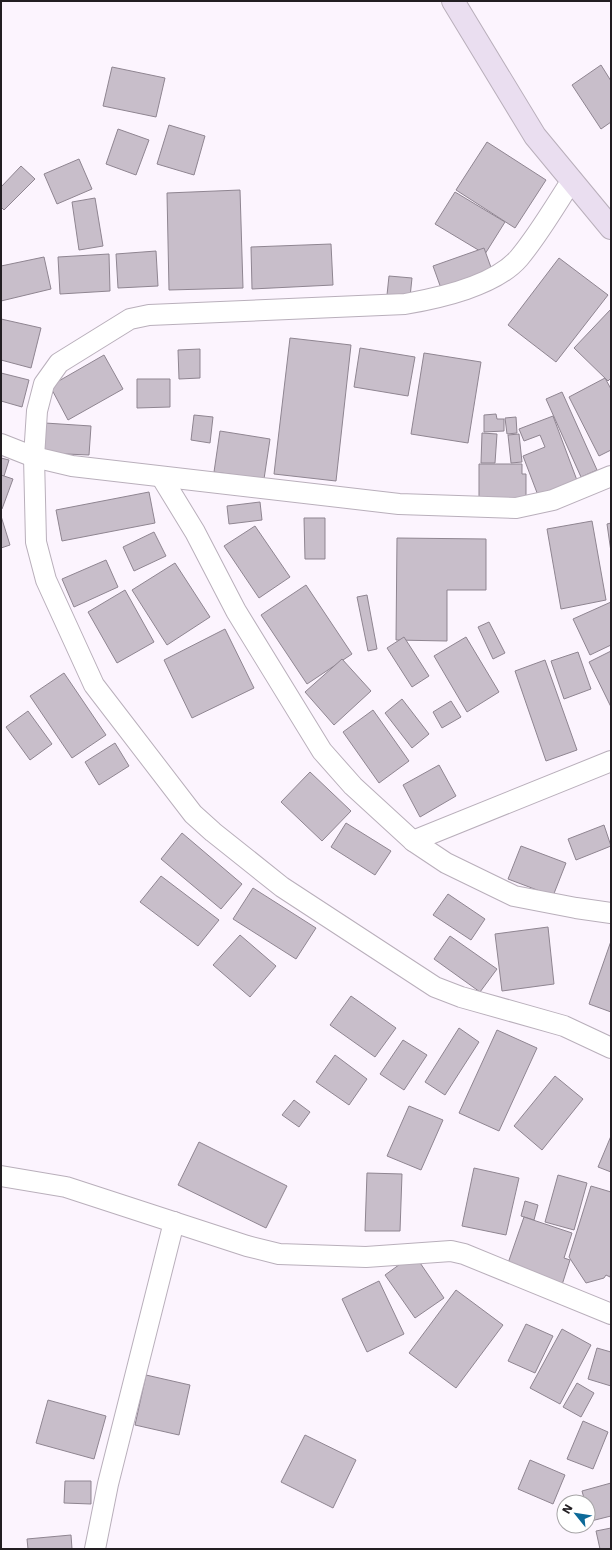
<svg xmlns="http://www.w3.org/2000/svg" width="612" height="1550" viewBox="0 0 612 1550" font-family="'DejaVu Sans',sans-serif">
	<style>
		.building { fill: #c8beca; stroke: #8f8591 }
		.lines { fill: none; stroke-linecap: round; stroke-linejoin: round }
		.street-casing { stroke: #b9afbb; stroke-width: 22 }
		.secondary-casing { stroke: #b9afbb; stroke-width: 24 }
		.street { stroke: #fff; stroke-width: 20 }
		.secondary { stroke: #eadef0; stroke-width: 22 }
	</style>
	<rect width="100%" height="100%" fill="#fcf4fe"/>
	<g class="building">
		<polygon points="601,65 611,81 611,122 601,129 572,85"/>
		<polygon points="112,67 165,78 156,117 103,106"/>
		<polygon points="169,125 205,136 194,175 157,164"/>
		<polygon points="118,129 149,140 136,175 106,164"/>
		<polygon points="487,142 546,180 515,228 456,190"/>
		<polygon points="79,159 92,189 57,204 44,174"/>
		<polygon points="21,166 35,179 4,210 1,207 1,187"/>
		<polygon points="240,190 243,288 169,290 167,193"/>
		<polygon points="455,192 505,222 485,254 435,224"/>
		<polygon points="95,198 103,246 79,250 72,202"/>
		<polygon points="331,244 333,285 252,289 251,247"/>
		<polygon points="484,248 493,273 442,291 433,266"/>
		<polygon points="156,251 158,286 118,288 116,254"/>
		<polygon points="109,254 110,291 60,294 58,257"/>
		<polygon points="44,257 51,289 1,301 1,266"/>
		<polygon points="559,258 608,295 556,362 508,325"/>
		<polygon points="389,276 412,278 410,297 387,295"/>
		<polygon points="611,309 611,378 608,381 574,348"/>
		<polygon points="1,319 41,328 31,368 1,360"/>
		<polygon points="290,338 351,345 336,481 274,474"/>
		<polygon points="360,348 415,357 408,396 354,387"/>
		<polygon points="200,349 200,378 179,379 178,350"/>
		<polygon points="424,353 481,362 468,443 411,434"/>
		<polygon points="104,355 123,389 68,420 50,386"/>
		<polygon points="1,373 29,380 22,407 1,401"/>
		<polygon points="605,378 611,389 611,450 599,456 569,397"/>
		<polygon points="137,379 170,379 170,407 137,408"/>
		<polygon points="562,392 597,470 581,477 546,399"/>
		<polygon points="496,414 497,419 504,419 504,431 484,432 484,415"/>
		<polygon points="194,415 213,417 210,443 191,440"/>
		<polygon points="553,416 578,483 539,498 523,456 545,447 540,435 524,441 519,429"/>
		<polygon points="516,417 517,433 507,434 505,418"/>
		<polygon points="45,423 91,426 89,455 43,453"/>
		<polygon points="220,431 270,439 264,479 214,472"/>
		<polygon points="482,433 497,434 495,463 481,463"/>
		<polygon points="519,434 522,462 511,463 508,435"/>
		<polygon points="1,458 9,460 4,476 1,475"/>
		<polygon points="479,464 522,464 522,474 526,474 526,500 479,500"/>
		<polygon points="1,475 13,479 2,509 1,509"/>
		<polygon points="149,492 155,523 62,541 56,510"/>
		<polygon points="260,502 262,520 229,524 227,506"/>
		<polygon points="1,516 10,545 1,548"/>
		<polygon points="304,518 325,518 325,559 305,559"/>
		<polygon points="592,521 606,600 561,609 547,529"/>
		<polygon points="611,523 611,552 607,524"/>
		<polygon points="255,526 290,577 259,598 224,546"/>
		<polygon points="154,532 166,556 134,571 123,547"/>
		<polygon points="397,538 486,539 486,590 447,590 447,641 396,640"/>
		<polygon points="106,560 118,587 74,607 62,579"/>
		<polygon points="175,563 210,617 167,645 132,590"/>
		<polygon points="306,585 352,654 307,684 261,615"/>
		<polygon points="125,590 154,642 117,663 88,612"/>
		<polygon points="367,595 377,649 368,651 357,597"/>
		<polygon points="611,602 611,645 590,655 573,619"/>
		<polygon points="489,622 505,653 493,659 478,627"/>
		<polygon points="225,629 254,688 192,718 164,660"/>
		<polygon points="404,637 429,676 412,687 387,648"/>
		<polygon points="466,637 499,692 467,712 434,656"/>
		<polygon points="611,651 611,707 589,662"/>
		<polygon points="578,652 591,689 564,699 551,661"/>
		<polygon points="342,659 371,691 334,725 305,692"/>
		<polygon points="545,660 577,750 546,761 515,671"/>
		<polygon points="64,673 106,735 72,758 30,696"/>
		<polygon points="402,699 429,734 412,748 385,713"/>
		<polygon points="451,701 461,717 442,728 433,712"/>
		<polygon points="373,710 409,761 379,783 343,732"/>
		<polygon points="28,711 52,744 30,760 6,727"/>
		<polygon points="115,743 129,766 99,785 85,762"/>
		<polygon points="439,765 456,796 420,817 403,785"/>
		<polygon points="310,772 351,811 322,841 281,802"/>
		<polygon points="346,823 391,851 375,875 331,847"/>
		<polygon points="604,825 611,846 576,860 568,839"/>
		<polygon points="182,833 242,884 221,909 161,859"/>
		<polygon points="521,846 566,863 553,896 508,879"/>
		<polygon points="161,876 219,920 198,946 140,902"/>
		<polygon points="253,888 316,928 296,959 233,919"/>
		<polygon points="448,894 485,919 471,940 433,915"/>
		<polygon points="548,927 554,984 502,991 495,934"/>
		<polygon points="240,935 276,966 250,997 213,965"/>
		<polygon points="450,936 497,969 480,992 434,959"/>
		<polygon points="611,941 611,1012 589,1004"/>
		<polygon points="351,996 396,1028 375,1057 330,1025"/>
		<polygon points="459,1028 479,1042 445,1095 425,1082"/>
		<polygon points="497,1030 537,1048 499,1131 459,1113"/>
		<polygon points="403,1040 427,1055 404,1090 380,1074"/>
		<polygon points="335,1055 367,1079 349,1105 316,1082"/>
		<polygon points="555,1076 583,1099 542,1150 514,1126"/>
		<polygon points="294,1100 310,1112 299,1127 282,1115"/>
		<polygon points="409,1106 443,1120 421,1170 387,1156"/>
		<polygon points="611,1136 611,1172 598,1167"/>
		<polygon points="199,1142 287,1186 266,1228 178,1185"/>
		<polygon points="474,1168 519,1178 506,1235 462,1226"/>
		<polygon points="367,1173 402,1174 400,1231 365,1231"/>
		<polygon points="558,1175 587,1183 574,1230 545,1222"/>
		<polygon points="591,1186 611,1192 611,1272 610,1277 606,1275 604,1278 586,1283 569,1257"/>
		<polygon points="525,1201 538,1205 534,1220 521,1216"/>
		<polygon points="524,1217 572,1233 564,1258 570,1260 561,1288 506,1269"/>
		<polygon points="414,1254 444,1298 415,1318 385,1275"/>
		<polygon points="379,1281 404,1334 367,1352 342,1299"/>
		<polygon points="456,1290 503,1325 456,1388 409,1353"/>
		<polygon points="526,1324 553,1336 535,1373 508,1361"/>
		<polygon points="562,1329 591,1345 560,1404 530,1388"/>
		<polygon points="597,1348 611,1352 611,1386 588,1379"/>
		<polygon points="146,1375 190,1385 179,1435 135,1425"/>
		<polygon points="577,1383 594,1393 581,1417 563,1407"/>
		<polygon points="48,1400 106,1416 94,1459 36,1443"/>
		<polygon points="583,1421 608,1432 593,1469 567,1459"/>
		<polygon points="305,1435 356,1460 333,1508 281,1482"/>
		<polygon points="530,1460 565,1475 553,1504 518,1489"/>
		<polygon points="65,1481 91,1481 91,1504 64,1503"/>
		<polygon points="611,1483 611,1516 591,1521 588,1502 585,1502 582,1491"/>
		<polygon points="611,1528 611,1549 600,1549 596,1531"/>
		<polygon points="71,1535 72,1549 28,1549 27,1539"/>
	</g>
	<g class="lines">
		<g class="street-casing">
			<g id="street">
				<path d="M572,180C555,206 539,234 519,258C495,286 439,298 405,304L149,315L130,319L59,363L44,384L37,411L34,457L36,542L46,580L94,685L193,814L213,832L282,887L435,987L461,997L564,1026L611,1048"/>
				<polyline points="1,444 34,457 72,466 399,504 516,508 553,500 611,476"/>
				<polyline points="162,478 195,532 236,611 322,751 353,786 413,841 446,863 514,896 576,908 611,913"/>
				<polyline points="413,841 611,761"/>
				<polyline points="1,1176 66,1187 247,1246 279,1254 366,1257 451,1251 464,1254 611,1314"/>
				<polyline points="95,1549 108,1484 174,1222"/>
			</g>
		</g>
		<g class="secondary-casing">
			<polyline id="secondary" points="453,1 535,136 611,228"/>
		</g>
		<use href="#street" class="street"/>
		<use href="#secondary" class="secondary"/>
	</g>
	<rect width="612" height="1550" fill="none" stroke="#221e22" stroke-width="4"/>
	<g transform="translate(576 1514) rotate(300)"><circle r="19" fill="#ffffff" stroke="#a7a5a7"/>
	<path d="M0-3L7 15L0 10L-7 15Z" fill="#0d6a99"/>
	<text y="-6" font-size="11" font-weight="bold" text-anchor="middle" fill="#221e22">N</text>
	</g>
</svg>
